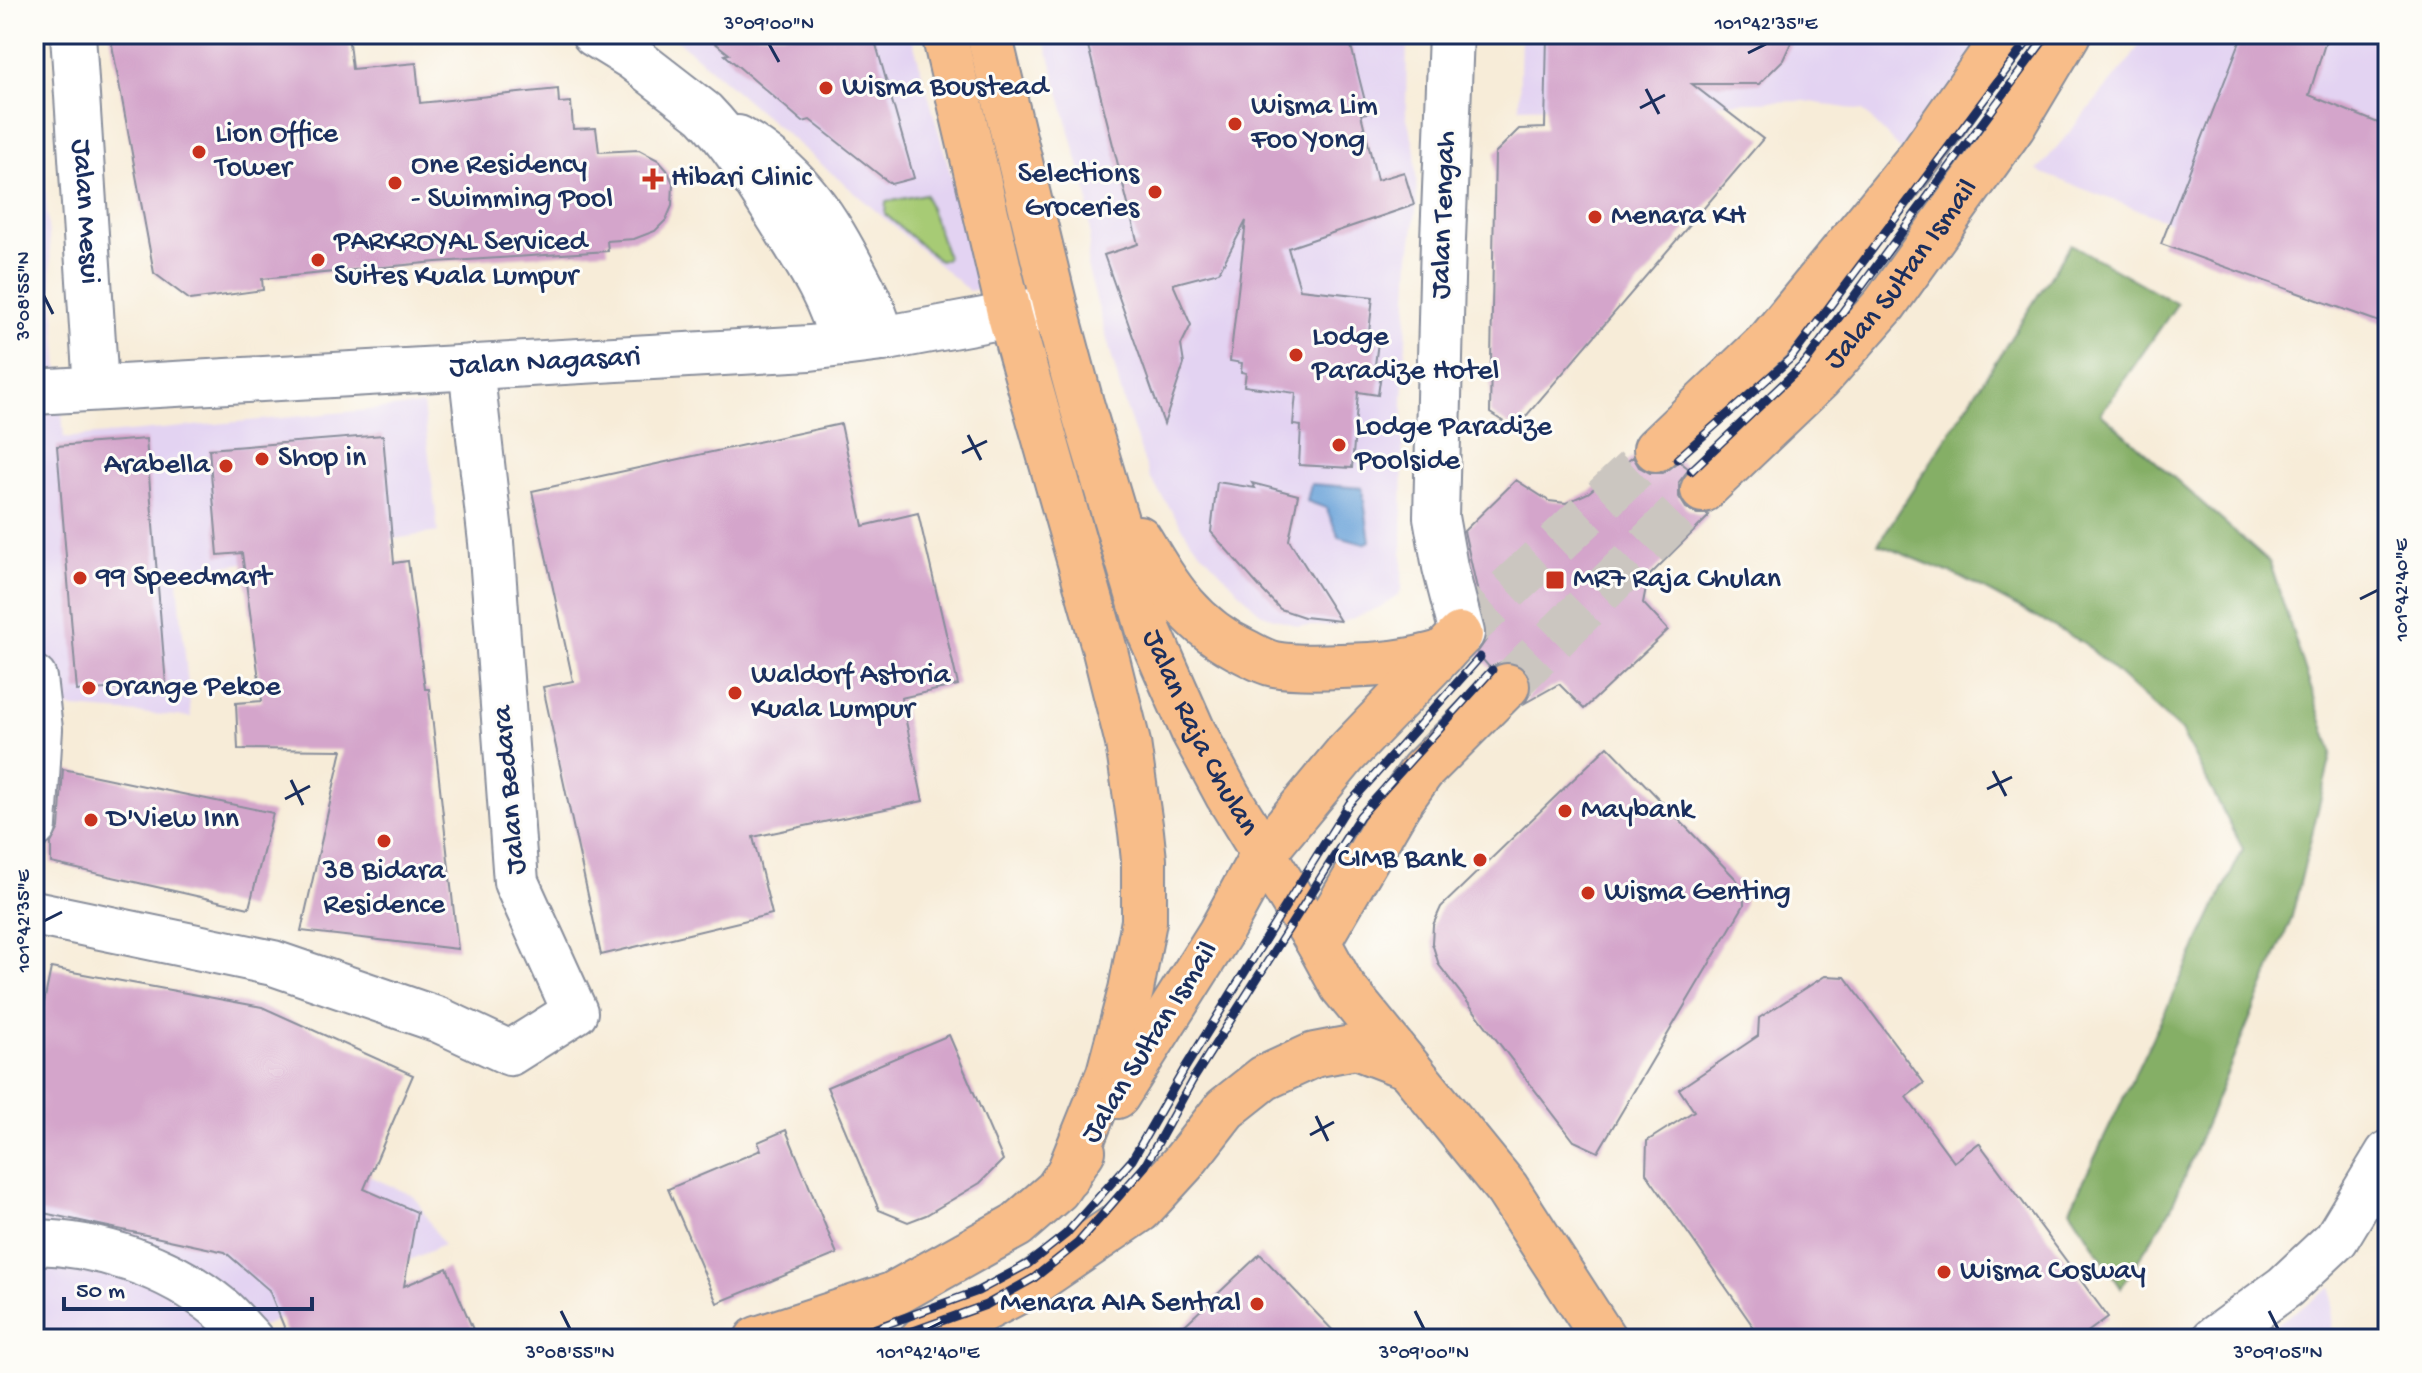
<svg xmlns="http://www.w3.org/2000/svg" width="2422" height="1373" viewBox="0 0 2422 1373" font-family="'Gochi Hand',sans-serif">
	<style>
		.built { fill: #e3d3f2 }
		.green { fill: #a7cb74; stroke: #617d69; stroke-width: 2 }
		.forest { fill: #85af66; stroke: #506f62; stroke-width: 2 }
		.water { fill: #6aa3d9; stroke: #42699c; stroke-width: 2 }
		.building { fill: #d4a5cb }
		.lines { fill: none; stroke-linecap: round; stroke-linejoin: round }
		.major-tunnel { stroke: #cbc6c0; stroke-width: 44; stroke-dasharray: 44 22; stroke-linecap: butt }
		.minor-casing { stroke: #898e9b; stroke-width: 48 }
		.major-casing { stroke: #898e9b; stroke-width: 48 }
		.minor { stroke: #fff; stroke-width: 44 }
		.major { stroke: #f8bd89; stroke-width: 44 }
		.rail-casing { stroke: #1b2f5e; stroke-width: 9 }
		.rail { stroke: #fdfcf7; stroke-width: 6; stroke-dasharray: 18; stroke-linecap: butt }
		.ticks { fill: none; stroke: #1b2f5e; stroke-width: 3 }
		.poi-dot { fill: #c8321e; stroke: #fdfcf7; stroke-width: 3 }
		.labels { text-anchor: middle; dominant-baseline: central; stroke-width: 6; stroke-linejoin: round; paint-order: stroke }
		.poi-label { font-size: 30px; fill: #1b2f5e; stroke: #fdfcf7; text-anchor: start }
		.street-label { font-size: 30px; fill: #1b2f5e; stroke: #fdfcf7 }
		.neatline { fill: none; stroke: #1b2f5e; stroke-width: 3 }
		.ticks-label { font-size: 20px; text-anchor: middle; fill: #1b2f5e }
	</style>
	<rect width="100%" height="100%" fill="#fdfcf7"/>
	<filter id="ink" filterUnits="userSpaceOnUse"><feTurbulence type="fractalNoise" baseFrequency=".0125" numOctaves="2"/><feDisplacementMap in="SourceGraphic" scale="16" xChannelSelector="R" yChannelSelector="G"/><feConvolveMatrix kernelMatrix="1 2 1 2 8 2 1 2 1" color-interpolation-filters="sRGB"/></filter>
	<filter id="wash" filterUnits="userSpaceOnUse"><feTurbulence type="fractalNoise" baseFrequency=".006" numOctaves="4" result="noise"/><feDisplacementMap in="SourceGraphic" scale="32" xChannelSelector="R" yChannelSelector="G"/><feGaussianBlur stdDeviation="1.8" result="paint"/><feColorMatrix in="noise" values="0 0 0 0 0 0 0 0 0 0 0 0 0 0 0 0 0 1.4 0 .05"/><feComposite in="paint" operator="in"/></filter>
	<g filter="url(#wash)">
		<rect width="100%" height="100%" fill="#f7ecd8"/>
		<g class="built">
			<polygon points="670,34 911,34 983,288 969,291"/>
			<polygon points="1043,34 1407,34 1406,114 1415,150 1417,204 1410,256 1403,404 1402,589 1398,595 1385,605 1334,626 1297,626 1260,613 1192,542 1150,478 1124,402 1087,266 1090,235 1088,197"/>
			<polygon points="1521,34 1987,34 1907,156 1863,111 1805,101 1519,107"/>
			<polygon points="2146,34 2388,34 2388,306 2037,171 2131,58"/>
			<polygon points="34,40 64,438 423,405 438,532 188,572 177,572 191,717 34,705"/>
			<polygon points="34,1070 196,1100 414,1196 443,1245 259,1328 262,1339 34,1339"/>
			<polygon points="2332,1287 2331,1339 2254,1339"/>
		</g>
		<polygon class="green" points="925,194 947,256 946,259 939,261 885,214 886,202"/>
		<polygon class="forest" points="2071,244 2177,304 2101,413 2270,563 2332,752 2291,920 2171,1208 2121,1288 2070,1209 2243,849 2181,731 2084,643 1965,579 1878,544"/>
		<polygon class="water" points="1311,484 1362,488 1370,541 1364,544 1339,537 1326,508 1307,501"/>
		<g id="blocks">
			<g class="building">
				<polygon points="110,34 348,34 352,69 416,63 420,103 558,89 559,103 571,102 573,129 596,128 599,152 639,150 658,160 667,170 673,183 672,206 666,220 655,231 634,239 607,241 608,251 436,262 262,279 263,290 190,300 154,273"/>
				<polygon points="704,34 873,34 914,178 891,184 810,120 803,122 725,55 729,54"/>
				<polygon points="1085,34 1348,34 1368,113 1361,114 1377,180 1404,172 1414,205 1288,248 1300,289 1373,297 1368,341 1378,342 1375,365 1382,366 1378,395 1358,392 1352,468 1299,465 1301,426 1293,425 1296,393 1244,386 1246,373 1241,372 1242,363 1230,361 1246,221 1219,272 1173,284 1191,325 1181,345 1184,364 1164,424 1104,255 1138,244"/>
				<polygon points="1547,34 1795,34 1783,60 1759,84 1692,84 1763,139 1515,429 1490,413 1495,153 1519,129 1545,128"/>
				<polygon points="2243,34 2328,34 2309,95 2388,127 2388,325 2161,244"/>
				<polygon points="841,424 863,526 918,513 958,685 901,698 923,801 753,837 772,914 601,955 543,687 573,681 532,491"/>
				<polygon points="383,435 394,563 408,561 425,689 429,689 458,949 301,931 342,750 238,749 236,703 262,701 242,553 218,555 209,449"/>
				<polygon points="146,439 166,685 77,691 57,446"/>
				<polygon points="1633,457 1639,467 1650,473 1663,473 1679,461 1689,469 1679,482 1679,497 1686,508 1697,514 1708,514 1708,517 1648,577 1643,603 1668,630 1584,709 1559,684 1525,703 1531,692 1531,680 1525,669 1513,662 1501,662 1490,668 1477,653 1486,640 1486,628 1464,531 1516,480 1549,501 1566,503 1588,493"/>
				<polygon points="1217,482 1255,488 1252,483 1298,495 1289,540 1340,621 1304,617 1280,609 1263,591 1211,532"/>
				<polygon points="1608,746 1736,879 1744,891 1744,905 1598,1152 1574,1141 1439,965 1432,943 1433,925 1441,907"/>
				<polygon points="63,769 273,813 249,908 51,863 51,843 59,828"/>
				<polygon points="51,968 262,1007 413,1075 364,1189 417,1212 404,1286 447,1268 477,1339 289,1339 269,1290 225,1252 34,1211 34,1123 41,1056 34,1055 34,1052"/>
				<polygon points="1825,976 1845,977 1924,1083 1906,1097 1954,1162 1979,1143 2108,1317 2078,1339 1762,1339 1646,1173 1647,1141 1694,1111 1679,1089 1758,1036 1759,1018"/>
				<polygon points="949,1035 1003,1160 980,1183 926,1215 908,1222 879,1210 827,1087"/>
				<polygon points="786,1130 837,1254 717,1303 668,1189 761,1150 758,1142"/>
				<polygon points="1260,1254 1341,1339 1170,1339"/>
			</g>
		</g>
	</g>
	<g filter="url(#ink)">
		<use href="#blocks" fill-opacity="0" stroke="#898e9b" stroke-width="2"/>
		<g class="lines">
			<g class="major-tunnel">
				<polyline points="1460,635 1656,449"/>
				<polyline points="1507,686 1703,490"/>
			</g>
			<g class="minor-casing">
				<g id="minor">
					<path id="s1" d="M73,34L96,388"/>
					<path d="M594,34L633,58L704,113C735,145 759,186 783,224C807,262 832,299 842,344"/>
					<polyline points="1451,34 1443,240 1436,517 1445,567 1462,633"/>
					<path d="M738,138C794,171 822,210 851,266C865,292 875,310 882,339"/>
					<path id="s2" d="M34,392L810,348L882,339L1048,308"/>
					<polyline points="34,678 40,729 34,826"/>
					<polyline points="34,913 273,963 439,1020 510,1053 575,1012 516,882 491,542 471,367"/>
					<path d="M34,1242C99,1243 169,1266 220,1308C231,1317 240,1329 250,1339"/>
					<polyline points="2214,1339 2285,1287 2336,1239 2388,1153"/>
				</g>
			</g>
			<g class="major-casing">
				<g id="major">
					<polyline points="944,34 1010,316 1104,647 1128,743 1141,832 1144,860 1144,921 1131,990 1109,1073 1067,1177"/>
					<path id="s3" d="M989,34L1055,307L1081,403L1149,631L1193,731L1228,796L1318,942L1342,986L1507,1189L1604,1339"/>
					<polyline points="1656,449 1771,339 1919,158 2006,34"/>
					<path id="s4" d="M1703,490L1819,379L1885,304L2013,126L2068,34"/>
					<path d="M1139,538C1169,588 1191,626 1246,652C1254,656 1264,662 1274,664C1295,668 1320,667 1341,666C1380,665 1407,663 1444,652"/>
					<polyline points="1318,942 1399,803 1422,771 1507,686"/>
					<polyline points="1117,1096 1220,933 1263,854 1345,755 1460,635"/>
					<polyline points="757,1339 892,1295 1017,1225 1057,1190 1083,1151"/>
					<polyline points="922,1339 937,1334 1027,1287 1140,1210 1183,1163 1225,1109 1264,1078 1314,1055 1356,1047 1408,1067"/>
				</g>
			</g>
			<use href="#minor" class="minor"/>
			<use href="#major" class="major"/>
			<g class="rail-casing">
				<g id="rail">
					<polyline points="1677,459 1791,358 2033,34"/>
					<polyline points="1691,471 1805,363 2048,34"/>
					<polyline points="846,1339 978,1291 1028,1264 1066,1234 1132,1160 1185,1068 1349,804 1480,657"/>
					<polyline points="891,1339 986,1305 1034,1278 1078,1243 1145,1166 1192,1081 1360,816 1492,670"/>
				</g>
			</g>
			<use href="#rail" class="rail"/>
		</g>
	</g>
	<path class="ticks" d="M769,44L779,62M1748,53L1766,44M1646,89L1659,114M1640,108L1665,95M44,296L53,314M968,435L981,460M962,453L987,441M2360,599L2378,590M1993,771L2006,796M291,780L303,805M1987,789L2012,777M285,799L310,786M44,921L62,912M1316,1116L1328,1141M1310,1135L1334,1122M561,1311L570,1329M1415,1311L1424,1329M2269,1311L2278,1329M928,1329L946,1320"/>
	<g class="poi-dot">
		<circle cx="826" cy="88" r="8"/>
		<circle cx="1235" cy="124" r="8"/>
		<circle cx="199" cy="152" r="8"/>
		<path d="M649 167h8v8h8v8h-8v8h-8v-8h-8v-8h8z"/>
		<circle cx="395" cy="183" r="8"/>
		<circle cx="1155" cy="192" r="8"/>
		<circle cx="1595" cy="217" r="8"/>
		<circle cx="318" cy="260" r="8"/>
		<circle cx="1296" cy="355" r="8"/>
		<circle cx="1339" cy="445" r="8"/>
		<circle cx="262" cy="459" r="8"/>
		<circle cx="226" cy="466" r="8"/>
		<circle cx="80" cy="578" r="8"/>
		<rect x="1545" y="570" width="20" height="20" rx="4"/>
		<circle cx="89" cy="688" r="8"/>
		<circle cx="735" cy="693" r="8"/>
		<circle cx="1565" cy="811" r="8"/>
		<circle cx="91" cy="820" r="8"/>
		<circle cx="384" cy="841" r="8"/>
		<circle cx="1480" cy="860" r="8"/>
		<circle cx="1588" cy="893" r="8"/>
		<circle cx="1944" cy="1272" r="8"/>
		<circle cx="1257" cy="1304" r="8"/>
	</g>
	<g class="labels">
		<g class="poi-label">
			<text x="842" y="88">Wisma Boustead</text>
			<text x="1251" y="107">Wisma Lim<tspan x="1251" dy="34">Foo Yong</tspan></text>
			<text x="215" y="135">Lion Office<tspan x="215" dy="34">Tower</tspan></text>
			<text x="411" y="166">One Residency<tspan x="411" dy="34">- Swimming Pool</tspan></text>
			<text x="1139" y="175" text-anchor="end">Selections<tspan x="1139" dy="34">Groceries</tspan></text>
			<text x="671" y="179">Hibari Clinic</text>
			<text x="1611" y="217">Menara KH</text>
			<text x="334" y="243">PARKROYAL Serviced<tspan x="334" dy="34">Suites Kuala Lumpur</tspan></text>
			<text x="1312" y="338">Lodge<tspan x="1312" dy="34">Paradize Hotel</tspan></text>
			<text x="1355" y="428">Lodge Paradize<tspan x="1355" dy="34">Poolside</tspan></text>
			<text x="278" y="459">Shop in</text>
			<text x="210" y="466" text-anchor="end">Arabella</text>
			<text x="96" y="578">99 Speedmart</text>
			<text x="1573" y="580">MR7 Raja Chulan</text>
			<text x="751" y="676">Waldorf Astoria<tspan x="751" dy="34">Kuala Lumpur</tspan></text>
			<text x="105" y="688">Orange Pekoe</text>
			<text x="1581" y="811">Maybank</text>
			<text x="107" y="820">D'View Inn</text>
			<text x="1464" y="860" text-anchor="end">CIMB Bank</text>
			<text x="384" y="872" text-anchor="middle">38 Bidara<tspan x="384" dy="34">Residence</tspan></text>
			<text x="1604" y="893">Wisma Genting</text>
			<text x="1960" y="1272">Wisma Cosway</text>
			<text x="1241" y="1304" text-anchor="end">Menara AIA Sentral</text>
		</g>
		<g class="street-label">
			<text stroke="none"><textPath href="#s1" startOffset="178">Jalan Mesui</textPath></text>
			<text transform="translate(1445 215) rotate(-88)">Jalan Tengah</text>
			<text stroke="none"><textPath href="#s4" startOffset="294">Jalan Sultan Ismail</textPath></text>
			<text stroke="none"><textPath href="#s2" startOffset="512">Jalan Nagasari</textPath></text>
			<text stroke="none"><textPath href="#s3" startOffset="732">Jalan Raja Chulan</textPath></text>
			<text transform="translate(511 790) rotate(-95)">Jalan Bedara</text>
			<text transform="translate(1151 1043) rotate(-58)">Jalan Sultan Ismail</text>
		</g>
	</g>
	<rect width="2422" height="1373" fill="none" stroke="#fdfcf7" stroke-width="88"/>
	<path d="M64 1297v12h248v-12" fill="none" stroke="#1b2f5e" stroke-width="4"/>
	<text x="76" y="1297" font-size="24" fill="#1b2f5e" stroke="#fdfcf7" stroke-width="6" paint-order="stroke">50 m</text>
	<rect x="44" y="44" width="2334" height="1285" class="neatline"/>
	<g class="ticks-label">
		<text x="769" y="29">3°09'00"N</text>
		<text x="1766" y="29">101°42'35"E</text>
		<text transform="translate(22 296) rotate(-90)" y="7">3°08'55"N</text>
		<text transform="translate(2400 590) rotate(-90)" y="7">101°42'40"E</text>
		<text transform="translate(22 921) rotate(-90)" y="7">101°42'35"E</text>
		<text x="570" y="1358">3°08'55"N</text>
		<text x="928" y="1358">101°42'40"E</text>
		<text x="1424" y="1358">3°09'00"N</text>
		<text x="2278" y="1358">3°09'05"N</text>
	</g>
</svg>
